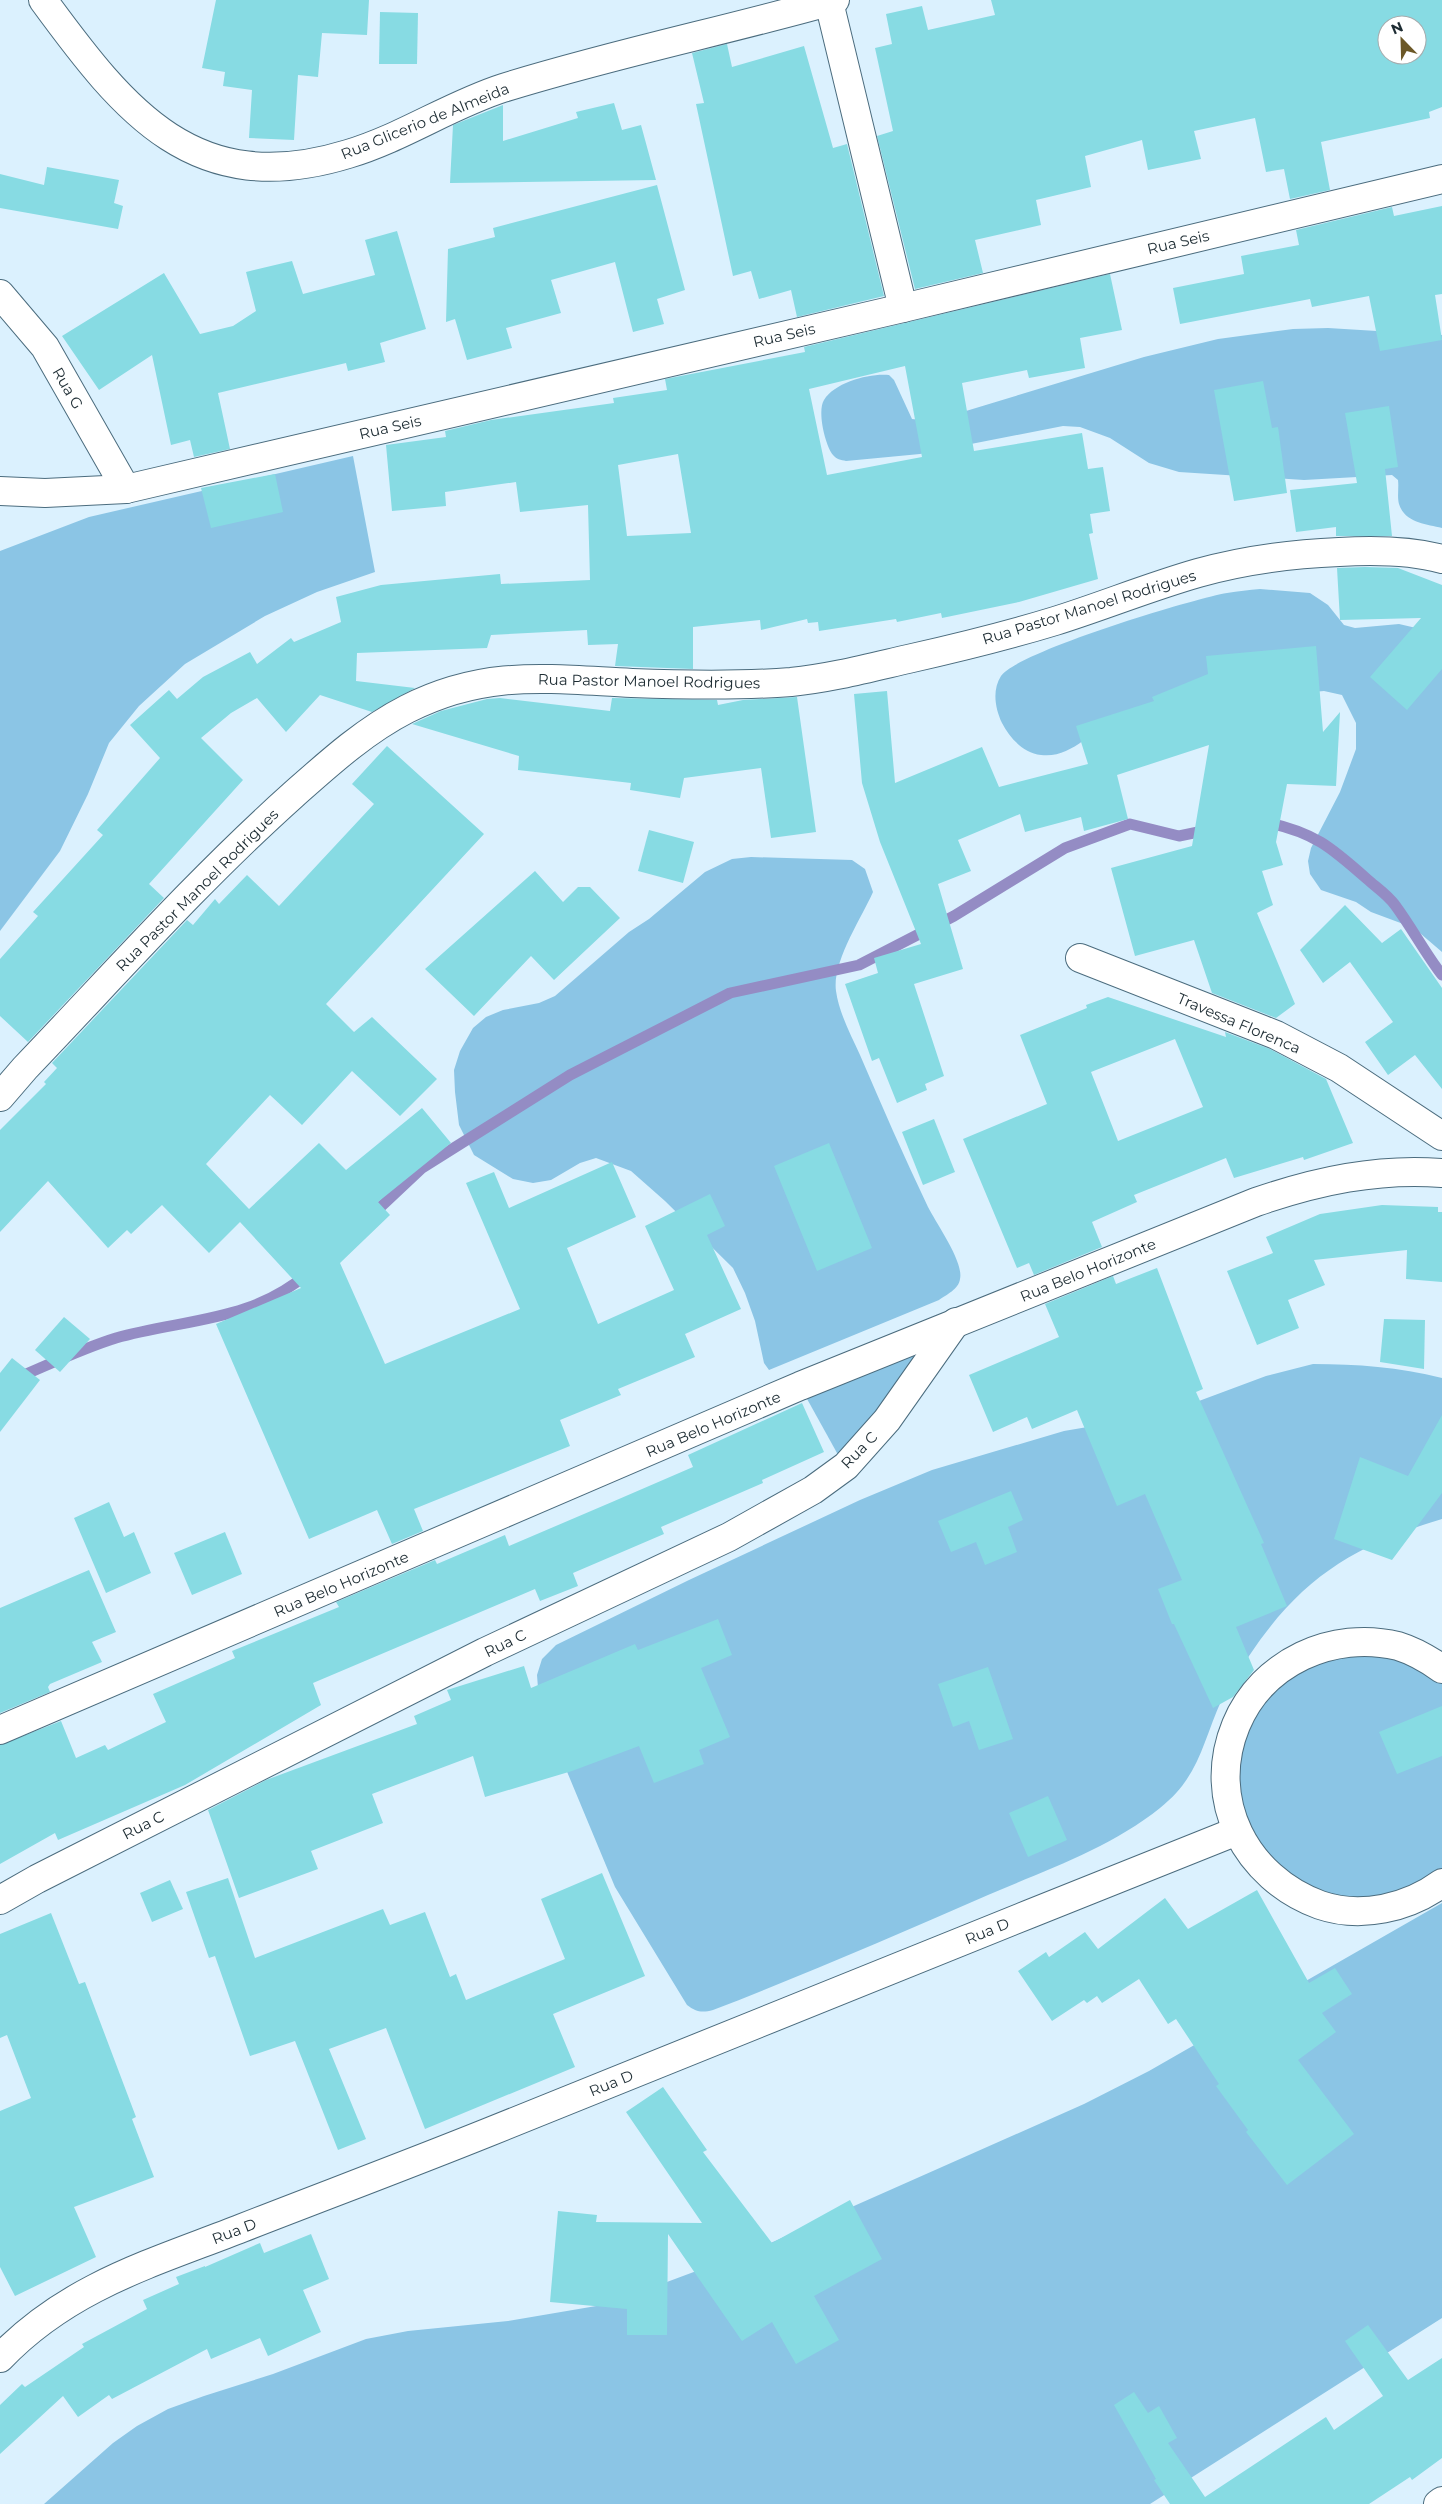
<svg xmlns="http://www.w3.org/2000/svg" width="1442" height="2504" viewBox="0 0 1442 2504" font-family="Montserrat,sans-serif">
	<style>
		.green { fill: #8bc5e5 }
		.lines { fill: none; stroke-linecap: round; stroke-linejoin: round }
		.stream { stroke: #948cc4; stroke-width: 11 }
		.building { fill: #87dbe3; fill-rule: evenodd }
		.minor-casing { stroke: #4b6c7e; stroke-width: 30 }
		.minor { stroke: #fff; stroke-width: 28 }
		.labels { text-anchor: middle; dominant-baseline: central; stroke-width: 4; stroke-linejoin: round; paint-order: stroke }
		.street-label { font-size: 15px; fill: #1d2c33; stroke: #fff }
	</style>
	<rect width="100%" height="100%" fill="#dbf1fe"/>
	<g class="green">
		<path d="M1328,328L1442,335V528C1426,524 1405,523 1399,504C1397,497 1399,488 1398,480L1392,475L1304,480L1179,472L1149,463L1110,438L1080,427L1063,426L920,454L846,461C841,460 836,459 833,455C825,445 817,411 824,400C835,382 870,373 889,375L894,380L912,419L921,420L966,411L1144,357L1218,339L1293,329Z"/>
		<polygon points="353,456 375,572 317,592 265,616 185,664 139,706 109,743 88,794 60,851 0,931 0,551 89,517"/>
		<path d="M1260,589L1310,593L1328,605L1344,625L1355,628L1399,624L1442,634V952L1414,928L1371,912L1356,902L1321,890L1310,874L1308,861L1311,848L1340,792L1356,749V723L1342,695L1324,691L1302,693C1259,700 1217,706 1174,712C1156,715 1136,715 1118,720C1091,729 1072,759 1041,755C1023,753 1010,738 1002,723C995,708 992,690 1001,676C1017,652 1192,599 1227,593C1238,591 1249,590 1260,589Z"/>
		<path d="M751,857L852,860L865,869L873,892C861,919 832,962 836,991C839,1013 851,1035 860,1055C882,1106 904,1157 928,1207C936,1223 964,1262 960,1279C959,1289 946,1295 939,1300L769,1370L764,1363L755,1321L745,1293L733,1268L665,1201L631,1171L596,1158L580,1163L551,1180L533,1183L513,1179L474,1155L459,1125L455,1092L454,1070L460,1051L473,1028L486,1017L503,1010L539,1003L555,996L629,932L649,919L705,872L732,859Z"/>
		<polygon points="942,1330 842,1462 801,1388"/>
		<path d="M1313,1364C1357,1364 1399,1367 1442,1378V1519C1354,1545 1300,1579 1249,1656C1239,1670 1229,1684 1222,1699C1202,1743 1200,1776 1160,1808C1110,1848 1046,1870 988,1895C897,1935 806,1974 713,2010C702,2013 696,2012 687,2005L615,1887L563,1762L538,1688L537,1675L542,1659L556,1645L689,1580L860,1500L932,1470L1064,1431L1164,1414L1266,1376Z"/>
		<polygon points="1329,1647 1437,1667 1442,1671 1442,1881 1401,1903 1295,1893 1231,1809 1248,1704"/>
		<polygon points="1442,1903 1442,2318 1150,2504 44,2504 113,2443 137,2426 168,2409 204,2396 273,2374 366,2339 408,2331 508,2321 608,2304 766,2245 1084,2104 1149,2071"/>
	</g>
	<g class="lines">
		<g class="stream">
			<path d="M1265,822C1314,832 1331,847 1367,879C1376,887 1388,895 1395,905C1412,928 1425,953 1442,975"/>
			<polyline points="372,1215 422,1168 570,1075 730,993 859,965 954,916 1065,848 1130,824 1179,836 1208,830"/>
			<path d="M0,1385C38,1370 77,1350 116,1338C183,1319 253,1322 308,1273"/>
		</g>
	</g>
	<g class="building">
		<polygon points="216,0 369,0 367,35 322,33 318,77 298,75 294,140 249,138 252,90 223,86 225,72 202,68"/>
		<path d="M991,0H1442V107L1429,112L1430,118L1321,142L1330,190L1290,199L1284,169L1266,172L1255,118L1194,131L1201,159L1148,170L1142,140L1085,156L1091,187L1036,200L1041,225L975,240L983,273L915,289L877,136L893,131L875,48L892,44L886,14L922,6L928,30L995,15ZM1387,25H1417V55H1387Z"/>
		<polygon points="380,12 418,13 417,64 379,64"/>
		<polygon points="727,44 732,67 804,46 833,148 847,144 884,296 797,317 791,290 759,299 751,271 733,276 696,104 704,103 692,53"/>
		<polygon points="614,103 622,130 641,125 656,180 450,183 453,125 503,105 503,141 578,118 576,112"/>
		<polygon points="47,167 119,180 114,203 123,206 118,229 0,208 0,174 44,185"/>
		<polygon points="657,185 685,290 657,299 664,324 633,332 615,262 551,280 561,313 506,328 512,348 467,360 455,319 446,322 448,249 495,237 493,228"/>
		<polygon points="1442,206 1442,294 1435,295 1442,340 1380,351 1369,296 1312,307 1310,299 1180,324 1173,288 1244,274 1241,256 1299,245 1296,230 1392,207 1394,216"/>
		<polygon points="397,231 426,329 380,343 385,362 348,371 346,363 218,393 230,449 194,457 190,440 171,445 152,355 99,390 62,336 164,273 200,334 233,326 256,311 246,272 292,261 303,294 375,275 365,240"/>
		<path d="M1110,274L1122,330L1080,338L1085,368L1029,378L1027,370L962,383L974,451L1082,433L1088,469L1103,467L1110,511L1090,514L1093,533L1089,534L1098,579L1019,602L942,618L941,613L897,622L896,619L819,631L818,622L808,623L807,619L761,630L760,620L693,627V669L615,666L618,644L588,645L587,630L491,635L487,648L357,653L356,681L415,688L372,712L320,695L286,732L257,698L231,713L201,738L243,780L149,884L164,898L28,1042L0,1016V959L38,916L33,912L103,835L97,830L160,758L130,725L169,690L177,699L203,677L250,652L257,664L291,638L294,642L341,622L336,597L381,585L500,574L501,584L590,580L588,505L520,512L516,482L445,492L446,506L392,511L386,445L446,437L445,431L491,420L614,403L613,398L667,390L665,379L805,352L804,347ZM905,366L922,457L827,475L809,389ZM678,454L691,533L627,536L618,465Z"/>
		<polygon points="1263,381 1272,428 1278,427 1287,493 1234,501 1214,390"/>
		<polygon points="1389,406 1398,467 1385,469 1392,536 1336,536 1336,527 1296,532 1290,490 1357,483 1345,413"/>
		<polygon points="275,474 283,512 211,528 201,488"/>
		<polygon points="1365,567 1398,568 1442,585 1442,669 1407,710 1370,677 1421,618 1340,620 1337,568"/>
		<polygon points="1316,646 1323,732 1340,712 1336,786 1287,784 1276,842 1283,865 1262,871 1273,905 1257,913 1295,1004 1276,1018 1212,993 1194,940 1135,956 1111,868 1192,846 1209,745 1117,775 1128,819 1084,831 1081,817 1025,832 1020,814 958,840 971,871 938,884 963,969 914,984 944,1076 925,1084 927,1090 897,1103 879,1058 872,1061 845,984 878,973 874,958 921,944 880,842 862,783 854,694 887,691 895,783 982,747 999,787 1088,764 1076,726 1154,701 1152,697 1208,674 1206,656"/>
		<polygon points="797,697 816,832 771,838 761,768 684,778 680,798 630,790 631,783 518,770 519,756 412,724 441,711 487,699 500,698 610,711 612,698 717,700 718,705 743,700"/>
		<polygon points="387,746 484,834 326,1004 354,1032 372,1017 437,1079 400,1116 352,1071 302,1125 270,1095 206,1164 249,1209 319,1143 346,1170 422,1108 451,1143 378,1202 390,1215 340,1263 385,1364 520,1309 466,1183 494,1172 509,1208 612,1162 636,1217 567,1248 598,1324 674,1290 645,1226 710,1194 725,1226 707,1235 741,1309 685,1334 695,1357 618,1389 621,1395 560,1420 570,1446 414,1509 423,1531 392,1544 377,1510 309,1539 216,1324 301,1288 240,1222 209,1253 162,1205 131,1234 127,1230 108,1248 48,1181 0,1232 0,1130 46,1084 44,1082 57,1068 52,1063 187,920 193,925 215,899 219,904 247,875 279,906 374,804 352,784"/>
		<polygon points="649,830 694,842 683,883 638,871"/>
		<polygon points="535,871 563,902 578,887 590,887 620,918 554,980 531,956 474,1016 425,969"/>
		<polygon points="1345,905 1382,943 1401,929 1442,988 1442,1089 1415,1055 1388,1075 1365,1042 1393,1022 1350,962 1323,983 1300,950"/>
		<path d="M1108,997L1226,1037L1225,1032L1270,1049L1326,1079L1353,1143L1304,1160L1303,1157L1234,1178L1226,1158L1134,1195L1137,1202L1092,1222L1102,1247L1034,1275L1029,1263L1017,1268L963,1139L1047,1104L1020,1035L1087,1008L1086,1005ZM1175,1039L1203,1107L1118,1141L1091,1072Z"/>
		<polygon points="934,1119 955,1172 923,1185 902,1132"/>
		<polygon points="829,1143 872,1248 817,1271 774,1166"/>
		<polygon points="1382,1205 1438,1207 1438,1212 1442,1212 1442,1282 1406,1279 1407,1250 1314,1260 1325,1285 1288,1300 1299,1328 1257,1345 1227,1271 1273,1253 1266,1237 1320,1214"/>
		<polygon points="1157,1268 1203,1389 1196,1392 1264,1543 1261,1544 1287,1606 1236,1627 1254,1670 1233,1697 1213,1708 1174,1624 1172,1624 1158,1589 1182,1580 1145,1494 1117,1506 1077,1410 1032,1429 1027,1417 993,1432 969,1375 1059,1337 1045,1304 1113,1276 1116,1284"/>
		<polygon points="64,1317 90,1339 60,1372 35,1350"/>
		<polygon points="1384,1319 1425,1320 1424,1369 1380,1362"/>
		<polygon points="12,1358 40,1380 0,1432 0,1373"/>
		<polygon points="802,1403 824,1452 762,1480 763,1483 661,1527 664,1534 573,1573 578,1586 540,1601 535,1589 313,1683 321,1705 185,1785 58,1840 55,1833 0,1864 0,1745 61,1721 76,1758 105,1745 108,1750 166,1722 153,1694 235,1658 232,1651 339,1607 336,1602 435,1560 437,1564 505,1535 509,1546 612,1502 693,1467 688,1455"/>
		<polygon points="1442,1415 1442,1493 1392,1560 1334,1539 1360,1457 1408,1476"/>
		<polygon points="1011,1491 1023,1520 1008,1527 1017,1552 985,1565 976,1542 951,1552 938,1521"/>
		<polygon points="109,1502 124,1537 134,1532 151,1573 106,1593 74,1518"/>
		<polygon points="225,1532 242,1574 192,1595 174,1553"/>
		<polygon points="89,1570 116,1632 92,1642 102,1662 50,1684 48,1687 50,1692 0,1713 0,1608"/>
		<polygon points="718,1619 732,1655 701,1668 730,1737 699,1750 704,1764 654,1783 639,1746 572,1771 485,1797 473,1756 372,1794 383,1823 311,1851 318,1869 239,1898 208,1810 266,1780 417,1724 414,1716 451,1700 447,1690 524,1666 531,1688 635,1644 638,1650"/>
		<polygon points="988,1667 1013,1739 979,1750 969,1721 953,1727 938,1684"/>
		<polygon points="1442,1706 1442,1756 1397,1774 1379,1732"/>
		<polygon points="1048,1796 1067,1840 1028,1857 1009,1813"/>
		<polygon points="602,1873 645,1976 553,2014 575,2067 425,2129 386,2028 329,2049 366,2139 338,2150 295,2041 250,2056 215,1956 209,1958 186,1892 228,1878 255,1958 383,1909 390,1925 425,1912 450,1977 456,1974 466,2000 565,1959 541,1899"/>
		<polygon points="170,1880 183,1909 152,1922 140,1893"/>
		<polygon points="1257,1890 1309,1983 1335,1968 1352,1994 1322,2013 1336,2032 1298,2060 1354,2134 1287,2185 1246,2132 1248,2130 1216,2086 1219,2084 1176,2019 1168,2024 1139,1979 1102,2003 1097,1996 1087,2003 1084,2000 1052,2021 1018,1971 1046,1952 1049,1957 1085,1932 1098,1949 1165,1898 1188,1929"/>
		<polygon points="51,1913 79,1984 85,1982 136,2117 132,2119 154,2177 74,2207 96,2257 15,2296 0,2267 0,2111 31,2098 7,2035 0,2038 0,1934"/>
		<polygon points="663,2087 707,2150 703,2152 772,2243 850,2200 882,2259 814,2296 839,2340 796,2364 772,2322 742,2341 668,2234 667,2335 627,2335 627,2309 550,2302 558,2211 597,2215 596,2222 702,2223 626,2112"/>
		<polygon points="311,2234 329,2279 303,2290 321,2332 268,2356 260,2338 211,2359 207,2349 112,2399 109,2395 78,2417 63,2396 0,2454 0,2405 22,2384 25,2387 84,2347 82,2344 147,2309 143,2300 179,2284 176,2277 205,2266 205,2267 260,2243 264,2253"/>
		<polygon points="1368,2325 1408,2380 1442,2358 1442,2458 1412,2480 1410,2477 1369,2504 1170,2504 1154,2480 1156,2479 1114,2405 1134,2392 1148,2413 1159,2406 1177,2438 1168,2443 1205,2497 1326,2417 1334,2430 1383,2396 1345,2341"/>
	</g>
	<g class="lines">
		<g class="minor-casing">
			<g id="minor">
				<path d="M43,0C125,112 195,201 348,154C402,138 450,105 503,88C612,54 725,31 835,0"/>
				<polyline points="829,2 903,308"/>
				<polyline points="0,294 45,347 126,489"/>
				<polyline points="0,491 45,493 126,489 903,308 1442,179"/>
				<polyline points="1080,958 1276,1035 1339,1068 1442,1136"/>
				<path d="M0,1097L25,1068C113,976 198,880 293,795C328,764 364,731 407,709C486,669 548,679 632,683C685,685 739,686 791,682C831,678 869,668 908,659C957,648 1006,636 1055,621C1103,606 1149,587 1198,573C1244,560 1291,554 1339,552C1373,550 1409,550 1442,559"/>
				<path d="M1442,1669C1428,1659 1414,1651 1398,1646C1333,1630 1262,1662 1236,1725C1205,1800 1246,1878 1320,1905C1361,1919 1408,1908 1442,1883"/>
				<path d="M0,1730L800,1386L1256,1202C1317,1181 1377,1168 1442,1173"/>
				<polyline points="0,1900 37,1879 485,1652 729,1537 813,1490 846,1466 887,1420 956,1322"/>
				<path d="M0,2358C69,2286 153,2263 242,2228C324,2196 407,2165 489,2132C738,2033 987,1930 1237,1831"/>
				<polyline points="1438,2504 1442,2501"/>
			</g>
		</g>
		<use href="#minor" class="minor"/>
	</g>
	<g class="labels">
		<g class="street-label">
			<text transform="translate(425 121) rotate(-22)">Rua Glicerio de Almeida</text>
			<text transform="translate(1178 242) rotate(-13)">Rua Seis</text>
			<text transform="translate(784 335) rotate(-13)">Rua Seis</text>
			<text transform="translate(68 388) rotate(60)">Rua G</text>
			<text transform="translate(390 427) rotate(-13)">Rua Seis</text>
			<text transform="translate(1089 607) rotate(-17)">Rua Pastor Manoel Rodrigues</text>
			<text transform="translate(649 681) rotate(1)">Rua Pastor Manoel Rodrigues</text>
			<text transform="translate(197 890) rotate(-45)">Rua Pastor Manoel Rodrigues</text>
			<text transform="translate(1239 1023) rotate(23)">Travessa Florenca</text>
			<text transform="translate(1088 1270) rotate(-22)">Rua Belo Horizonte</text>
			<text transform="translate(713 1424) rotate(-23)">Rua Belo Horizonte</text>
			<text transform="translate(859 1450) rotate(-46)">Rua C</text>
			<text transform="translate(341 1584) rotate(-23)">Rua Belo Horizonte</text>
			<text transform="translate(505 1643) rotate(-26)">Rua C</text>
			<text transform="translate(143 1825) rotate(-27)">Rua C</text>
			<text transform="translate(987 1931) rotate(-22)">Rua D</text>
			<text transform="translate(611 2083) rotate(-22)">Rua D</text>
			<text transform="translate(234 2231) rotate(-21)">Rua D</text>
		</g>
	</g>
	<g transform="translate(1402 40) rotate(337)"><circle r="24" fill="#ffffff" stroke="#a5abad"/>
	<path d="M0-4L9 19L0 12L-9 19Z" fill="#6c5827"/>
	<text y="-8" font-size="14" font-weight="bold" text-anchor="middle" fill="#1d2c33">N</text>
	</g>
</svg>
